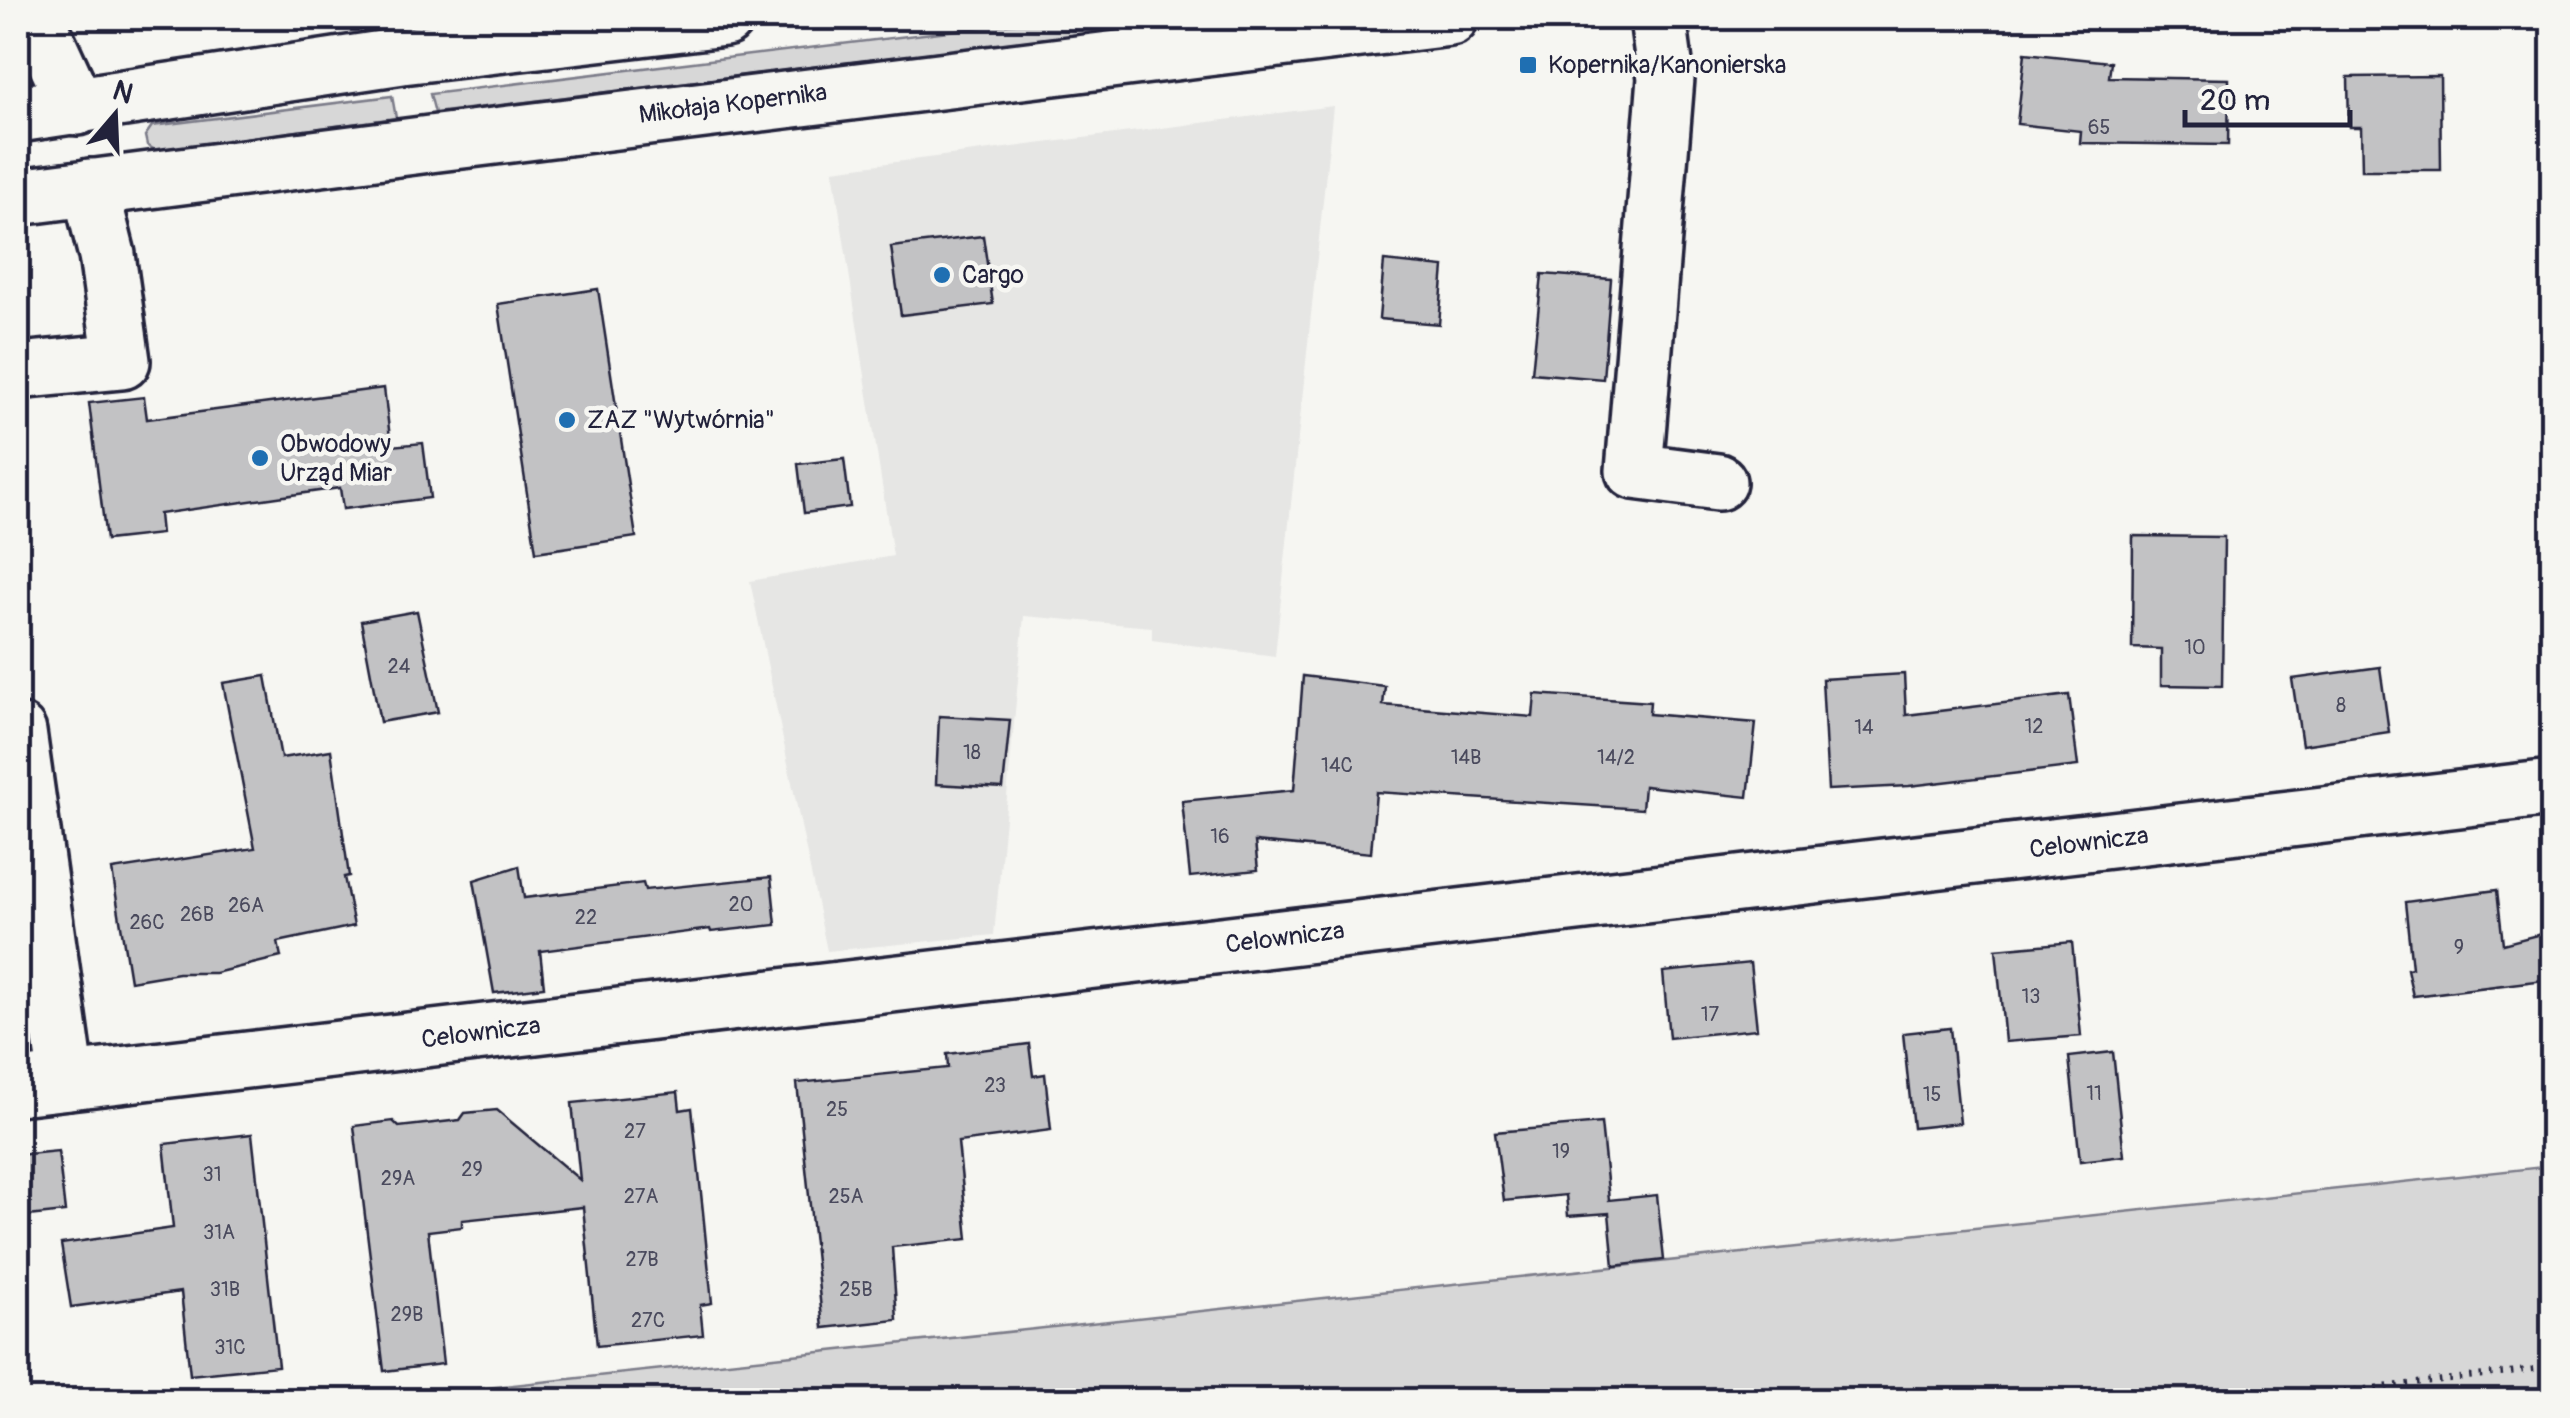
<svg xmlns="http://www.w3.org/2000/svg" width="2570" height="1418" viewBox="0 0 2570 1418" font-family="Pangolin,sans-serif">
	<style>
		.built { fill: #e6e6e4 }
		.green { fill: #d7d7d7; stroke: #7c7c89; stroke-width: 2.5 }
		.building { fill: #c2c2c4; stroke: #22223b; stroke-width: 2.5 }
		.lines { fill: none; stroke-linecap: round; stroke-linejoin: round }
		.minor-casing { stroke: #22223b; stroke-width: 62 }
		.major-casing { stroke: #22223b; stroke-width: 62 }
		.path { stroke: #22223b; stroke-width: 6; stroke-dasharray: 2.5 8; stroke-linecap: butt }
		.minor { stroke: #f6f6f2; stroke-width: 55 }
		.major { stroke: #f6f6f2; stroke-width: 55 }
		.poi-dot { fill: #1f6fb2; stroke: #f6f6f2; stroke-width: 4 }
		.labels { text-anchor: middle; dominant-baseline: central; stroke-width: 9; stroke-linejoin: round; paint-order: stroke }
		.number-label { font-size: 20px; fill: #4a4a5d }
		.poi-label { font-size: 25px; fill: #22223b; stroke: #f6f6f2; text-anchor: start }
		.street-label { font-size: 25px; fill: #22223b; stroke: #f6f6f2 }
	</style>
	<rect width="100%" height="100%" fill="#f6f6f2"/>
	<filter id="ink" filterUnits="userSpaceOnUse"><feTurbulence type="fractalNoise" baseFrequency=".01" numOctaves="2"/><feDisplacementMap in="SourceGraphic" scale="20" xChannelSelector="R" yChannelSelector="G"/><feConvolveMatrix kernelMatrix="1 2 1 2 8 2 1 2 1" color-interpolation-filters="sRGB"/></filter>
	<g filter="url(#ink)">
		<polygon class="built" points="1333,106 1275,656 1152,640 1152,627 1024,616 994,935 827,951 750,581 893,556 833,170"/>
		<g class="green">
			<polygon points="1056,18 1213,18 435,113 430,94"/>
			<polygon points="392,96 396,118 155,150 147,145 145,136 152,126"/>
			<polygon points="2552,1166 2552,1400 374,1400"/>
		</g>
		<g class="building">
			<polygon points="2025,53 2111,62 2109,77 2229,79 2228,145 2080,143 2081,131 2017,124"/>
			<polygon points="2440,76 2441,170 2362,170 2361,127 2349,127 2348,77"/>
			<polygon points="983,236 993,304 901,315 891,247"/>
			<polygon points="1384,261 1444,267 1439,324 1379,319"/>
			<polygon points="1542,274 1611,279 1603,379 1532,373"/>
			<polygon points="598,289 636,537 536,552 498,304"/>
			<polygon points="384,388 391,446 423,443 430,498 343,509 340,488 159,514 161,534 106,540 89,403 144,397 147,419"/>
			<polygon points="844,459 850,507 804,513 798,464"/>
			<polygon points="2133,536 2224,537 2222,686 2161,685 2161,649 2132,648"/>
			<polygon points="417,611 438,712 380,722 361,621"/>
			<polygon points="2380,667 2389,732 2302,745 2292,679"/>
			<polygon points="1904,674 1906,715 2069,695 2078,766 1909,786 1828,790 1822,679"/>
			<polygon points="266,676 281,758 331,750 349,876 344,877 354,926 278,942 281,957 215,973 178,973 130,981 112,870 255,848 223,683"/>
			<polygon points="1303,676 1385,686 1383,705 1533,717 1535,694 1650,702 1649,714 1756,723 1748,797 1644,786 1642,809 1376,792 1371,853 1255,842 1258,870 1190,877 1182,801 1294,790"/>
			<polygon points="939,716 1010,720 1003,788 936,784"/>
			<polygon points="519,866 524,898 643,883 645,890 771,877 776,925 711,932 710,929 540,951 544,987 494,993 474,880"/>
			<polygon points="2497,890 2503,944 2552,931 2552,979 2413,996 2407,969 2412,968 2405,902"/>
			<polygon points="2072,942 2081,1036 2005,1042 1996,949"/>
			<polygon points="1750,963 1757,1029 1669,1038 1663,972"/>
			<polygon points="1950,1028 1960,1123 1913,1128 1903,1033"/>
			<polygon points="1029,1044 1033,1076 1045,1074 1051,1130 958,1142 968,1239 892,1247 897,1320 823,1328 797,1083 948,1068 947,1054"/>
			<polygon points="2113,1052 2124,1156 2080,1161 2069,1057"/>
			<polygon points="678,1092 680,1110 692,1108 703,1212 712,1303 700,1305 703,1335 597,1346 583,1207 462,1220 462,1227 428,1231 443,1364 384,1371 354,1126 393,1121 399,1127 460,1120 465,1113 497,1110 580,1180 572,1103"/>
			<polygon points="1601,1123 1609,1200 1657,1195 1664,1260 1614,1266 1609,1213 1568,1216 1566,1195 1504,1201 1495,1132"/>
			<polygon points="252,1134 278,1366 190,1375 181,1292 71,1307 61,1244 173,1228 164,1144"/>
			<polygon points="58,1151 65,1212 18,1217 18,1155"/>
		</g>
		<g class="lines">
			<g class="minor-casing">
				<g id="minor">
					<polyline points="36,18 77,107"/>
					<polyline points="1658,18 1666,78 1634,471 1718,482"/>
					<polyline points="18,371 122,361 107,255 90,187"/>
					<polyline points="18,732 67,1081"/>
					<polyline points="18,1087 2552,788"/>
				</g>
			</g>
			<g class="major-casing">
				<g id="major">
					<polyline points="18,114 402,56 725,18"/>
					<path d="M18,197C495,135 972,75 1450,18"/>
				</g>
			</g>
			<g class="path">
				<polyline points="98,26 161,18"/>
				<polyline points="2271,1400 2552,1367"/>
			</g>
			<use href="#minor" class="minor"/>
			<use href="#major" class="major"/>
		</g>
	</g>
	<g class="poi-dot">
		<rect x="1518" y="55" width="20" height="20" rx="5"/>
		<circle cx="942" cy="275" r="10"/>
		<circle cx="567" cy="420" r="10"/>
		<circle cx="260" cy="458" r="10"/>
	</g>
	<g class="labels">
		<g class="number-label">
			<text x="2099" y="127">65</text>
			<text x="2195" y="647">10</text>
			<text x="399" y="666">24</text>
			<text x="2341" y="705">8</text>
			<text x="2034" y="726">12</text>
			<text x="1864" y="727">14</text>
			<text x="972" y="752">18</text>
			<text x="1466" y="757">14B</text>
			<text x="1616" y="757">14/2</text>
			<text x="1337" y="765">14C</text>
			<text x="1220" y="836">16</text>
			<text x="741" y="904">20</text>
			<text x="246" y="905">26A</text>
			<text x="197" y="914">26B</text>
			<text x="586" y="917">22</text>
			<text x="147" y="922">26C</text>
			<text x="2459" y="947">9</text>
			<text x="2031" y="996">13</text>
			<text x="1710" y="1014">17</text>
			<text x="995" y="1085">23</text>
			<text x="2094" y="1093">11</text>
			<text x="1932" y="1094">15</text>
			<text x="837" y="1109">25</text>
			<text x="635" y="1131">27</text>
			<text x="1561" y="1151">19</text>
			<text x="472" y="1169">29</text>
			<text x="212" y="1174">31</text>
			<text x="398" y="1178">29A</text>
			<text x="641" y="1196">27A</text>
			<text x="846" y="1196">25A</text>
			<text x="219" y="1232">31A</text>
			<text x="642" y="1259">27B</text>
			<text x="225" y="1289">31B</text>
			<text x="856" y="1289">25B</text>
			<text x="407" y="1314">29B</text>
			<text x="648" y="1320">27C</text>
			<text x="230" y="1347">31C</text>
		</g>
		<g class="poi-label">
			<text x="1548" y="65">Kopernika/Kanonierska</text>
			<text x="962" y="275">Cargo</text>
			<text x="587" y="420">ZAZ "Wytwórnia"</text>
			<text x="280" y="444">Obwodowy<tspan x="280" dy="29">Urząd Miar</tspan></text>
		</g>
		<g class="street-label">
			<text transform="translate(733 104) rotate(-7)">Mikołaja Kopernika</text>
			<text transform="translate(2089 843) rotate(-7)">Celownicza</text>
			<text transform="translate(1285 938) rotate(-7)">Celownicza</text>
			<text transform="translate(481 1033) rotate(-7)">Celownicza</text>
		</g>
	</g>
	<rect width="2570" height="1418" fill="none" stroke="#f6f6f2" stroke-width="60"/>
	<rect x="30" y="30" width="2510" height="1358" fill="none" stroke="#22223b" stroke-width="4" filter="url(#ink)"/>
	<g transform="translate(115 115) rotate(19)" stroke="#f6f6f2" stroke-width="8" paint-order="stroke">
	<path d="M0-8L18 38L0 25L-18 38Z" fill="#22223b"/>
	<text y="-15" font-size="28" font-weight="bold" text-anchor="middle" fill="#22223b">N</text>
	</g>
	<path d="M2185 110v15h165v-15" fill="none" stroke="#22223b" stroke-width="5"/>
	<text x="2200" y="110" font-size="30" fill="#22223b" stroke="#f6f6f2" stroke-width="8" paint-order="stroke">20 m</text>
</svg>
